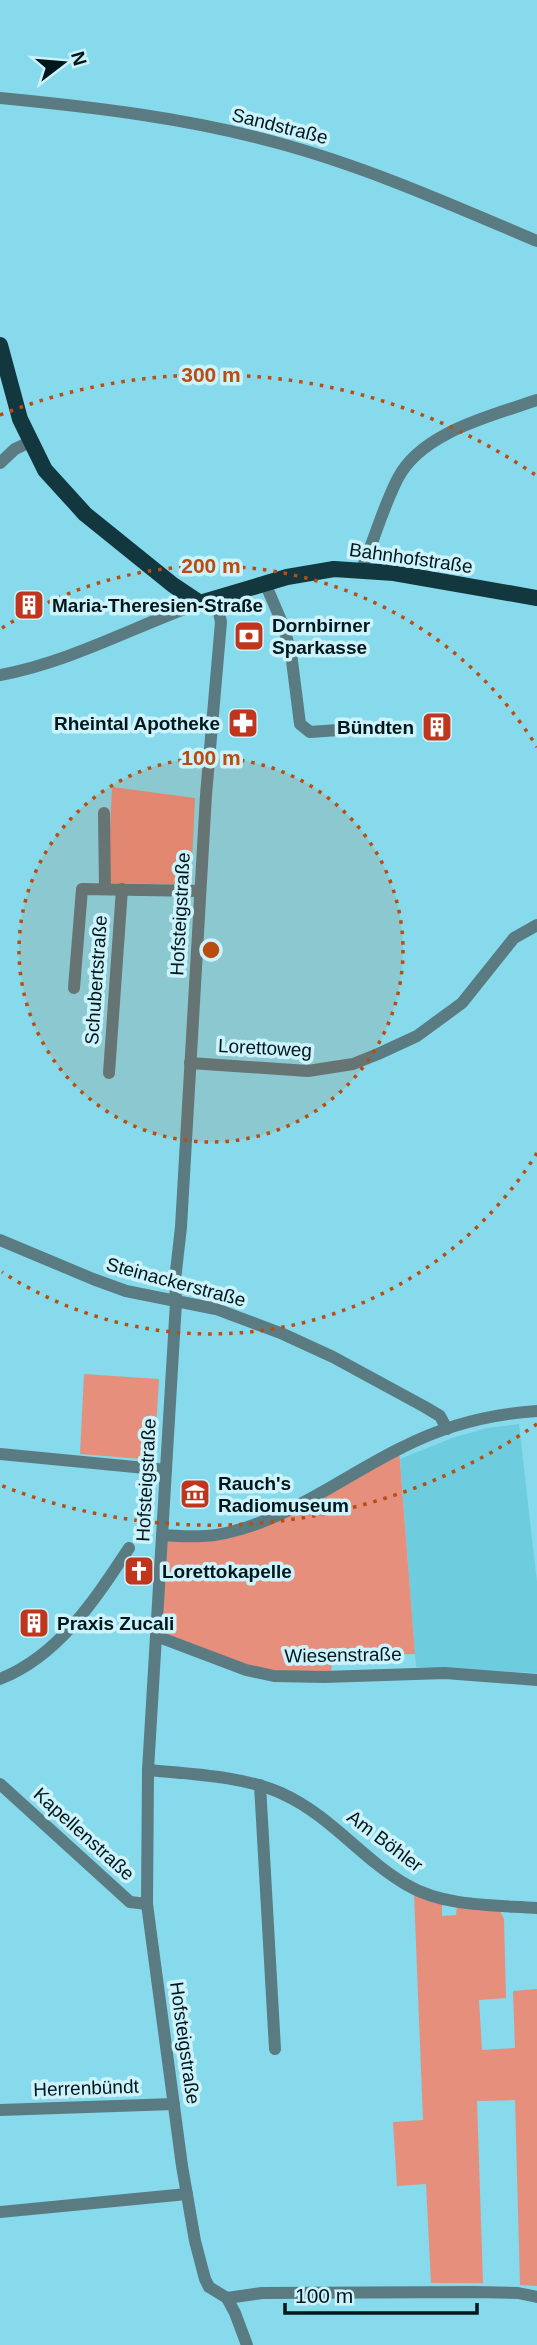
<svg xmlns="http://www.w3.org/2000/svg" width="537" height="2345" viewBox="0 0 537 2345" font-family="Arial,sans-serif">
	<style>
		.built { fill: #6eccdf }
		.green { fill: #e68f7d }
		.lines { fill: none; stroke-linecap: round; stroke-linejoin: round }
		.minor { stroke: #5b7b82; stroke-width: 12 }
		.major { stroke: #12373e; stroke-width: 16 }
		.ring { fill: none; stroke: #ba4c0f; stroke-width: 3.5; stroke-dasharray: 3.5 7 }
		.labels { text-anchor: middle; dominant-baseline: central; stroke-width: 7; stroke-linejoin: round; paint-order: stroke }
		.street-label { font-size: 19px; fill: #00171c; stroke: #ccf3fc }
		.poi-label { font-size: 19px; font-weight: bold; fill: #00171c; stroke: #ccf3fc; text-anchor: start }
		.centre { fill: #ba4c0f; stroke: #ccf3fc; stroke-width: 3.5 }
		.ring-label { font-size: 21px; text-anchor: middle; font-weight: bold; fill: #ba4c0f; stroke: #ccf3fc; stroke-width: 7; stroke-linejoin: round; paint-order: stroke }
	</style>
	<rect width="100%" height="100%" fill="#86daeb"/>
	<polygon class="built" points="519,1424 537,1582 537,1673 416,1667 400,1459 452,1438 487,1428"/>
	<g class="green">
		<polygon points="112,787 195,798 191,881 188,885 112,883 108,879"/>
		<polygon points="84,1374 159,1379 154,1460 80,1454"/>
		<polygon points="399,1449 415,1654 332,1657 331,1677 268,1675 156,1636 162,1535 242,1529"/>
		<polygon points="414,1893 442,1904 442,1916 456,1915 457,1905 500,1911 504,1919 506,1998 479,2000 482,2050 515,2048 513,1991 537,1989 537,2286 520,2285 515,2100 477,2101 483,2283 431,2283 426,2184 397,2186 393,2122 423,2120"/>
	</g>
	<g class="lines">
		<g class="minor">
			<path d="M0,98C93,107 188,118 278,143C367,167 452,205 537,241"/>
			<polyline points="0,463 15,449 30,442"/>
			<path d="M362,569C374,540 383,507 398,478C422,432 491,416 537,400"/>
			<polyline points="265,583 283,625 291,653 300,724 310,732 352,729"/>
			<polyline points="216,599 221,622 206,795 181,1227 175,1280 176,1302 148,1770 147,1904 182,2166 195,2241 205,2279 209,2287 227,2298 235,2313 247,2345"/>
			<path d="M0,675C70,662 133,627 200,603"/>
			<polyline points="104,813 105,889"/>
			<polyline points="74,988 82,889 200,891"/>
			<polyline points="190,1063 308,1071 353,1064 378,1054 417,1036 462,1003 514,938 537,925"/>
			<polyline points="109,1073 122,889"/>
			<polyline points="0,1240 93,1279 126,1291 216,1309 283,1334 333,1357 425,1407 440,1416 447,1429"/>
			<polyline points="0,1454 166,1470"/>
			<path d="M162,1535C183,1536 205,1538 226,1533C288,1520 347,1474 403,1447C444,1426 491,1414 537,1411"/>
			<polyline points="156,1636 246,1670 274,1676 324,1677 445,1673 537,1680"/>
			<path d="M0,1679C59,1656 96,1598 129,1548"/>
			<path d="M148,1770C190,1774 245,1776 283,1794C331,1816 362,1859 407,1885C444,1907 495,1905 537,1908"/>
			<polyline points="0,1784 130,1902 147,1904"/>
			<polyline points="260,1785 275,2049"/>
			<polyline points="0,2110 174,2104"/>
			<polyline points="0,2212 187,2194"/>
			<polyline points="227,2298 262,2293 474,2292 518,2293 537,2297"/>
		</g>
		<polyline class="major" points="0,345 20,419 45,470 85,514 173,585 200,603 287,577 334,569 394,573 537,598"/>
	</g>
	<circle cx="211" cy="950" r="192" fill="#ba4c0f" fill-opacity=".12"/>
	<g class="ring">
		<circle cx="211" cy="950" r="192"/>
		<path d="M537 1153A384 384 0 0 1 2 1272M2 628A384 384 0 0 1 537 747"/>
		<path d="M537 1424A575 575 0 0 1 0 1485M0 415A575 575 0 0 1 537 476"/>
	</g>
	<defs>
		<g id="building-square" transform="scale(1.575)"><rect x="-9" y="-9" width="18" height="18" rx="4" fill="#c0351c" stroke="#ccf3fc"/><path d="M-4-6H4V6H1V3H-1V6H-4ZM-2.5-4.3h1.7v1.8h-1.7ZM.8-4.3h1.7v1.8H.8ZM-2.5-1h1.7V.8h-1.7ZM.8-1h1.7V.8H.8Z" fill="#fff"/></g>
		<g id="bank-square" transform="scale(1.575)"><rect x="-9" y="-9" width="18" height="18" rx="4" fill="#c0351c" stroke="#ccf3fc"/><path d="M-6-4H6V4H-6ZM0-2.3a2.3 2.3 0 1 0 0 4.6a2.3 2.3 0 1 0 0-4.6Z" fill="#fff"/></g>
		<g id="pharmacy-square" transform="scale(1.575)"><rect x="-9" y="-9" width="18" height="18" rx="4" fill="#c0351c" stroke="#ccf3fc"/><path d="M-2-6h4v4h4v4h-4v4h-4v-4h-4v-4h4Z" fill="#fff"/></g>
		<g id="museum-square" transform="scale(1.575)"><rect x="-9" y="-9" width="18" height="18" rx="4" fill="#c0351c" stroke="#ccf3fc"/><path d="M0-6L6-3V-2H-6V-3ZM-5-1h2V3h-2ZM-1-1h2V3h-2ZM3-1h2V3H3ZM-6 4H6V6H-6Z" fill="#fff"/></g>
		<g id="church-square" transform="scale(1.575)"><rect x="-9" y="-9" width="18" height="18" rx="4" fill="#c0351c" stroke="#ccf3fc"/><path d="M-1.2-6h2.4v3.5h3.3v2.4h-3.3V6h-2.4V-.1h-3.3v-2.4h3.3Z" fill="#fff"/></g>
	</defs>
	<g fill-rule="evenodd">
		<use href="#building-square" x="29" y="605"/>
		<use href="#bank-square" x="249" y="636"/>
		<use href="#pharmacy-square" x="243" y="723"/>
		<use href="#building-square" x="437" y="727"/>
		<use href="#museum-square" x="195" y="1494"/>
		<use href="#church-square" x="139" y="1571"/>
		<use href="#building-square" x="34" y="1623"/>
	</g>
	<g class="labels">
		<g class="street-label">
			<text transform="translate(280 126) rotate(14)">Sandstraße</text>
			<text transform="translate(411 558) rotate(8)">Bahnhofstraße</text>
			<text transform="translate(180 914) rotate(-87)">Hofsteigstraße</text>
			<text transform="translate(96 980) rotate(-86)">Schubertstraße</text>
			<text transform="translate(265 1048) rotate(3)">Lorettoweg</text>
			<text transform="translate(176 1282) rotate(15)">Steinackerstraße</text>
			<text transform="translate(146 1480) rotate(-87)">Hofsteigstraße</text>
			<text transform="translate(343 1655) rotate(-1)">Wiesenstraße</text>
			<text transform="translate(84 1834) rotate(42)">Kapellenstraße</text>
			<text transform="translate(385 1841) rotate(37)">Am Böhler</text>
			<text transform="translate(185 2043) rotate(82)">Hofsteigstraße</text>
			<text transform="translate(86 2088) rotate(-2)">Herrenbündt</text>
		</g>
		<g class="poi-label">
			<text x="52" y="605">Maria-Theresien-Straße</text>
			<text x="272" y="625">Dornbirner<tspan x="272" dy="22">Sparkasse</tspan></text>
			<text x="220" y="723" text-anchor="end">Rheintal Apotheke</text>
			<text x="414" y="727" text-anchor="end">Bündten</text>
			<text x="218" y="1483">Rauch's<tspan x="218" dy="22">Radiomuseum</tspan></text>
			<text x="162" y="1571">Lorettokapelle</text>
			<text x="57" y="1623">Praxis Zucali</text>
		</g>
	</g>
	<circle cx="211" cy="950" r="10" class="centre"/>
	<g class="ring-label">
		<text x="211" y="382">300 m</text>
		<text x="211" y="573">200 m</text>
		<text x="211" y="765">100 m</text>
	</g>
	<g transform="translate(63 63) rotate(74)" stroke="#ccf3fc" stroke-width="5" paint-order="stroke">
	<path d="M0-5L12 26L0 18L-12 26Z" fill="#00171c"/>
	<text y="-10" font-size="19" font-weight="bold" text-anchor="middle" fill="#00171c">N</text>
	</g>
	<path d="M285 2303v10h192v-10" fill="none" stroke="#00171c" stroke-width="3.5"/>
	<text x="295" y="2303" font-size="21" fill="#00171c" stroke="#ccf3fc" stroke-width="5" paint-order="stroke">100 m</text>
</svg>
